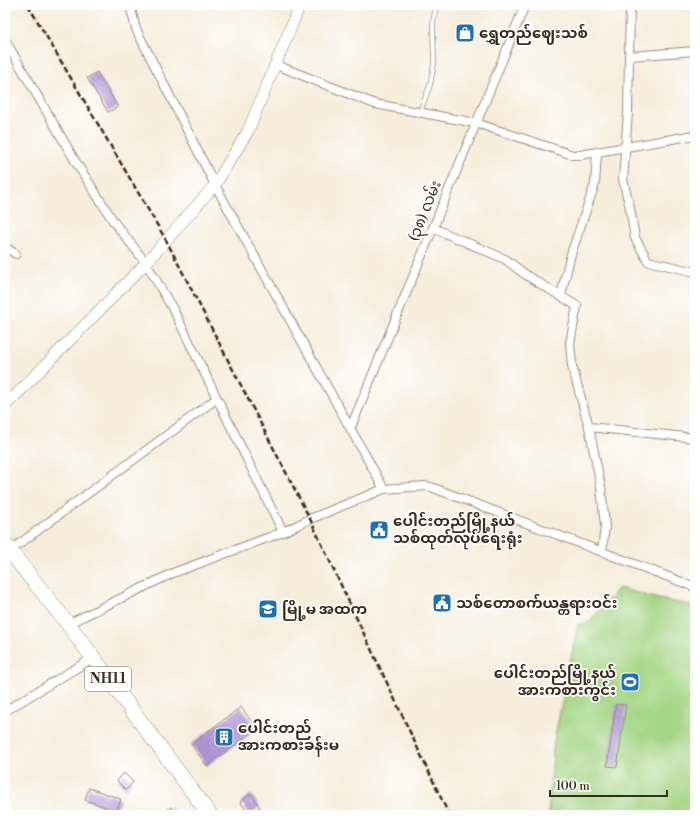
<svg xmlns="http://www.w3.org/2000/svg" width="700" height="820" viewBox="0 0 700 820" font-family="'Libre Bodoni','Noto Sans Myanmar',serif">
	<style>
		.pitch { fill: #a5d685; stroke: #708052 }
		.building { fill: url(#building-back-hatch) }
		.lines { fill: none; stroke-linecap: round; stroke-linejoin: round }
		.lane-casing { stroke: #988c7c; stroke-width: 5.5 }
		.street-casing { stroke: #988c7c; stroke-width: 10 }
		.secondary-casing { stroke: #988c7c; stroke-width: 12 }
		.highway-casing { stroke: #988c7c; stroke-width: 16 }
		.lane { stroke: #fff; stroke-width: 4 }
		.street { stroke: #fff; stroke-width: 8 }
		.secondary { stroke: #fff; stroke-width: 11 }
		.highway { stroke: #fff; stroke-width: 15 }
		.rail { stroke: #3b2a1e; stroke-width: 2.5; stroke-dasharray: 6 3; stroke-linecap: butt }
		.labels { text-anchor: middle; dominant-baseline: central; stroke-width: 3.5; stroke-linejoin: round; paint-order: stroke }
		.shield { fill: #fff; stroke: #766a62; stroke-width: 1 }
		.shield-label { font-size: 14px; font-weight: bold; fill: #3b2a1e }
		.poi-label { font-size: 15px; font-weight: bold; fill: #3b2a1e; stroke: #fff; text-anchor: start }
		.street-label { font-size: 15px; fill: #3b2a1e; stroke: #fff }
	</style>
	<defs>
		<pattern id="building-back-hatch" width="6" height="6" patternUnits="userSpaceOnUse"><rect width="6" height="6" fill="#b296d9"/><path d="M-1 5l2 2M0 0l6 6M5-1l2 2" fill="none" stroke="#927baf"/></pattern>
	</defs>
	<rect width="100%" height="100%" fill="#fff"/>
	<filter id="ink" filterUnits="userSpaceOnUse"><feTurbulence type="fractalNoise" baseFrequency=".025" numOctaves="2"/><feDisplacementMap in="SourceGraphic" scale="8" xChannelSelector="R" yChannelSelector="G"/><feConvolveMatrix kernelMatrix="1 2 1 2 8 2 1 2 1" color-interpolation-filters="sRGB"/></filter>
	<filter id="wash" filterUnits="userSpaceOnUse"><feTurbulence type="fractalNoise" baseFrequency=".012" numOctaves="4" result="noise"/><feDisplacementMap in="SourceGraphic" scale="16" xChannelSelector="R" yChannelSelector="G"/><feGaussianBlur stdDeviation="0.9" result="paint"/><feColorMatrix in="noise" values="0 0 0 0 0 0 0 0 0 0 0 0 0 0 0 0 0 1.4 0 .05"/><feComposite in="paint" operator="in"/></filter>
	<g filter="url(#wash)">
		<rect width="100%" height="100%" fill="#f6eddb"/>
		<polygon class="pitch" points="619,588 659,599 695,606 695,815 548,815 554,741 578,624 588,623"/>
		<g id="blocks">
			<g class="building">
				<polygon points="97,72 118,107 108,112 87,78"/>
				<polygon points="616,704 626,705 617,767 607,766"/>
				<polygon points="241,707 257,729 207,766 191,744"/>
				<polygon points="124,773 133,782 126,790 117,781"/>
				<polygon points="89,788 121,799 117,811 85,800"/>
				<polygon points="251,794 260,807 250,814 240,802"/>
				<polygon points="171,807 176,815 160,815"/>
			</g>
		</g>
	</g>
	<g filter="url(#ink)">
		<use href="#blocks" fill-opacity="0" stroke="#988c7c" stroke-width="1"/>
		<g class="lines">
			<g class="lane-casing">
				<polyline id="lane" points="420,112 430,85 434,64 433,23 436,5"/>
			</g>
			<g class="street-casing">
				<g id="street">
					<polyline points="130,5 136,29 215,185 384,489"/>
					<polyline points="630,5 628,112 623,180 630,208 635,238 648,261 695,272"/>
					<polyline points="5,40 77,164 114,222 146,263 174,311 283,532"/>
					<polyline points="630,56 695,51"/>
					<polyline points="276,65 375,104 476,123 573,155 580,155 695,135"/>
					<polyline points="433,228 505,259 526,275 577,306 570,343 572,366 589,427 601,487 605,526 602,552"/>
					<polyline points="5,247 16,254"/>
					<polyline points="561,295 571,254 595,184 597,152"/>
					<polyline points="351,427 525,5"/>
					<polyline points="589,427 695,438"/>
					<polyline points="7,553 216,399"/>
					<polyline points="68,624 173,573 283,532 310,519 384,489 425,486 431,487 695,587"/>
					<polyline points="5,711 93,658"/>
				</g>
			</g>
			<g class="secondary-casing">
				<polyline id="secondary" points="5,406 146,263 215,185 248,131 300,5"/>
			</g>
			<g class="highway-casing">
				<polyline id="highway" points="5,545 68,624 210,815"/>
			</g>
			<use href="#lane" class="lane"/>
			<use href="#street" class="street"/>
			<use href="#secondary" class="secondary"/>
			<use href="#highway" class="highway"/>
			<polyline class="rail" points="28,5 166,240 310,519 449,815"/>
		</g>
	</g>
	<defs>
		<g id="shop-square" transform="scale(1)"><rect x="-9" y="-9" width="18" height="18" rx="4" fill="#1f6fb2" stroke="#fff"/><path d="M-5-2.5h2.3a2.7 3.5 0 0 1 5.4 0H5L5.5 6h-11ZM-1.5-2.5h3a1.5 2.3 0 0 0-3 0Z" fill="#fff"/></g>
		<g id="civic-square" transform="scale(1)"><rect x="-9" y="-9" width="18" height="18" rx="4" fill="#1f6fb2" stroke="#fff"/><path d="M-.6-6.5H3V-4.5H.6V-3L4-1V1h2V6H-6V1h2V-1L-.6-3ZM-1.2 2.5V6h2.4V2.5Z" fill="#fff"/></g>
		<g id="school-square" transform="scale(1)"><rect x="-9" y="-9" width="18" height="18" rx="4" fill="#1f6fb2" stroke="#fff"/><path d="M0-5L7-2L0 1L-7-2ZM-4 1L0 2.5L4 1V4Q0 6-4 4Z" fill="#fff"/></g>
		<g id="stadium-square" transform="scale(1)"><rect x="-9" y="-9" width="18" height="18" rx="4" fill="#1f6fb2" stroke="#fff"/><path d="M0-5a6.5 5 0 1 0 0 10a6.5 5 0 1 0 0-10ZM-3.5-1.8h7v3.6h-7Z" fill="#fff"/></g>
		<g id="building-square" transform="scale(1)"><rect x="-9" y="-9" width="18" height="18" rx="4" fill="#1f6fb2" stroke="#fff"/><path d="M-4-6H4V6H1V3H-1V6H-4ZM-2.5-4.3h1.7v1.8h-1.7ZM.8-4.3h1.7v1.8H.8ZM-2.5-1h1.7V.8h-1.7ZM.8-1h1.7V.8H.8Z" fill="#fff"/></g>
	</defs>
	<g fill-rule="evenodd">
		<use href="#shop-square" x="465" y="33"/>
		<use href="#civic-square" x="379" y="530"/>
		<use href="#civic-square" x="442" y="603"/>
		<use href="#school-square" x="268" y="609"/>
		<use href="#stadium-square" x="630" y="682"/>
		<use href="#building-square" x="224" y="737"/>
	</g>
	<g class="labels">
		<rect class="shield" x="85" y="667" width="46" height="24" rx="3"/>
		<g class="shield-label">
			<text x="108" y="679">NH11</text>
		</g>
		<g class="poi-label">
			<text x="479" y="33">ရွှေတည်ဈေးသစ်</text>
			<text x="393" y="521">ပေါင်းတည်မြို့နယ်<tspan x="393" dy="17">သစ်ထုတ်လုပ်ရေးရုံး</tspan></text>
			<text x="456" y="603">သစ်တောစက်ယန္တရားဝင်း</text>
			<text x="282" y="609">မြို့မ အထက</text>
			<text x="616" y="673" text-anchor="end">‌ပေါင်းတည်မြို့နယ်<tspan x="616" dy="17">အားကစားကွင်း</tspan></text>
			<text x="238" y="728">ပေါင်းတည်<tspan x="238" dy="17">အားကစားခန်းမ</tspan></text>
		</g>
		<g class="street-label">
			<text transform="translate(425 211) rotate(-68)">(၃၈) လမ်း</text>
		</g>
	</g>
	<rect width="700" height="820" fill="none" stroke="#fff" stroke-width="20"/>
	<path d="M550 790v6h117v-6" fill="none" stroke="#3b2a1e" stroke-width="2"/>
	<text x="556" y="790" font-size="12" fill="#3b2a1e" stroke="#ffffff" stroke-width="3" paint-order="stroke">100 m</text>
</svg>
